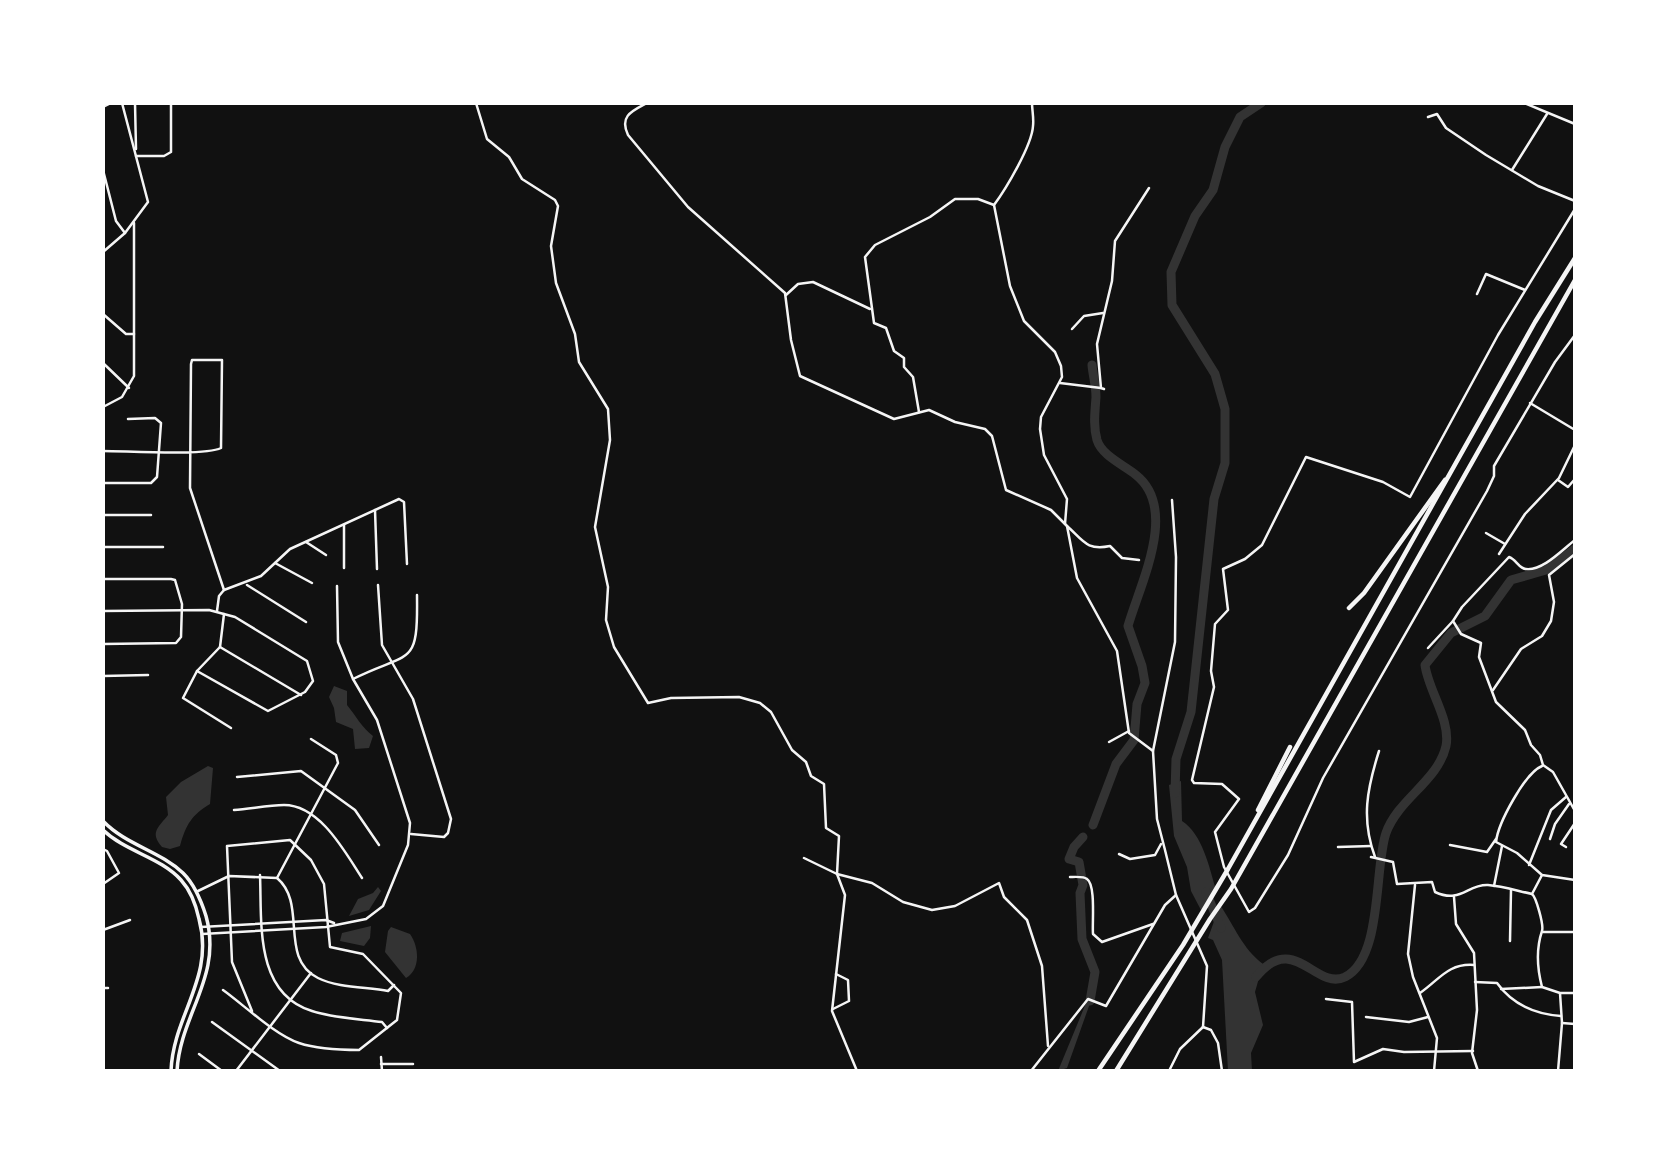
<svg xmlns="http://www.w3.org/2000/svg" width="1678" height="1174" viewBox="0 0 1678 1174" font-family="Inter,sans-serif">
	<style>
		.water { fill: #333 }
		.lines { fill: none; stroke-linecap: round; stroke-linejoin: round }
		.river { stroke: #333; stroke-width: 9 }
		.minor { stroke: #f5f5f5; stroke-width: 2.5 }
		.tertiary { stroke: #f5f5f5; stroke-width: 3.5 }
		.motorway { stroke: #f5f5f5; stroke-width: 4.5 }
	</style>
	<rect width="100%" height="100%" fill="#111"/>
	<g class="water">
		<path d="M334,686L347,691V705C356,716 362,728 373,736L369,748L355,749L353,729L336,722L334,708L329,697Z"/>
		<path d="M208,766L213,768L210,804C192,815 186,824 180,846L170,849L162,847C149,832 159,827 168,815L166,797L181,782Z"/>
		<path d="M1181,781L1182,821C1203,835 1209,867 1216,890L1202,912L1191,891L1187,867L1174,836L1169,785Z"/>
		<polygon points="378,887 381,891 369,910 349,916 358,899 373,893"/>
		<path d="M1220,905C1235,927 1242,948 1263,964L1255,992L1263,1025L1251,1053L1252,1071H1228L1222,960L1213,940L1208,938Z"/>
		<polygon points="371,926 370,938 364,946 340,941 342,933"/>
		<path d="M391,927L410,934C419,947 421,969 406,978L385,952L388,931Z"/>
		<polygon points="1091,991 1094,992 1067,1068 1058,1071"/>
	</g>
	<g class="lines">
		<g class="river">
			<path d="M1092,365C1093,376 1096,386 1096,397C1095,412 1093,425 1097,440C1102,456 1124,465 1136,475C1179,509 1140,584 1128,626L1142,666L1145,683L1137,704L1134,740L1116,764L1093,825"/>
			<polyline points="1175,793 1176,759 1191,712 1214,499 1225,463 1225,409 1215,374 1172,305 1171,272 1195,216 1213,190 1225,147 1240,117 1261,103"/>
			<polyline points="1083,837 1074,847 1069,859 1079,862 1083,885 1080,893 1082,939 1095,972 1090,1001"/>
			<polyline points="1206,892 1221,928"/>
			<path d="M1256,977C1294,930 1315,991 1345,977C1383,958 1374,868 1386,833C1398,799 1438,781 1446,746C1451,720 1428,690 1425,665L1451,633L1485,616L1511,580L1546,570L1575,549"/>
		</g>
		<g class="minor">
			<polyline points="135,103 136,149"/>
			<polyline points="476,103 487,139 509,157 522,179 555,200 558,206 551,246 556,283 575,334 579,362 608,409 610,440 595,527 608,587 606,620 614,647 648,703 671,698 739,697 760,703 771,712 792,750 806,762 811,776 824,784 826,828 839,836 837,874 845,895 832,1011 857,1071"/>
			<path d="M647,103C632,111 619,116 628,135L688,207L785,293L791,340L800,376L894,419L929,410L955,422L985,429L992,436L1006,490L1051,510L1067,526L1077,578L1117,651L1129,733L1153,751L1157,819L1165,850L1176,895L1207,966L1203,1027"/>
			<path d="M1032,103C1032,110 1034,118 1033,126C1032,145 1006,189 994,205L1010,286L1024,321L1055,352L1061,366L1062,377L1041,417L1040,429L1044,455L1067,499L1065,524"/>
			<polyline points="1524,103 1575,124"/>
			<polyline points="103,107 111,103"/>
			<polyline points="1428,117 1437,114 1446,128 1486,155 1538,186 1575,201"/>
			<polyline points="136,156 164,156 171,152 171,103"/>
			<polyline points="103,170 116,221 125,233"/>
			<polyline points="1512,170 1547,114"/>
			<polyline points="1575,209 1498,335 1410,497 1383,482 1306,457 1262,545 1245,559 1223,569 1228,610 1215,624 1211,671 1214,687 1192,780 1194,783 1222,784 1239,799 1215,832 1224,867 1249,912 1255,908 1288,855 1323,778 1487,491 1494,476 1494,466 1555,362 1575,335"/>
			<polyline points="103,252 125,233 148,202 122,103"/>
			<polyline points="1477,294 1486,274 1525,290"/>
			<polyline points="786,295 798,284 813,282 870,309"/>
			<polyline points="103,314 126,334 134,334"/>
			<polyline points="1072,329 1084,316 1103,313"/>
			<polyline points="103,363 129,388"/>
			<polyline points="1060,383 1101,388"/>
			<polyline points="1104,389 1101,388 1097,344 1112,281 1115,241 1149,188"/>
			<polyline points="1530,403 1575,430"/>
			<polyline points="103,407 122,397 134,376 134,223"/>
			<polyline points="919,412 913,377 904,367 904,358 894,351 886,328 874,323 865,257 875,245 930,217 955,199 978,199 994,205"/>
			<path d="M103,451C127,451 205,456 221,448L222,360H192L191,364L190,488L224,590"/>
			<polyline points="1558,480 1568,487 1575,479"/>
			<polyline points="103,483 151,483 157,477 161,423 155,418 128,419"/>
			<polyline points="375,510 377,569"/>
			<polyline points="103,515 151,515"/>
			<polyline points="344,525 344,568"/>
			<path d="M1067,526C1083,540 1086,551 1110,546L1122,558L1139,560"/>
			<polyline points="1486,533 1505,544"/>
			<path d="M1575,540C1563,549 1543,571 1526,569C1519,569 1516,559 1509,557L1462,607L1453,621L1461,634L1481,643L1479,657L1496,702L1525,730L1531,745L1540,755L1543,765L1553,772L1575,811"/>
			<polyline points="306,542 326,555"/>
			<polyline points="103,547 163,547"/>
			<polyline points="1499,554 1525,514 1559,478 1575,445"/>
			<polyline points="275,563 312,583"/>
			<polyline points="103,579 171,579 175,580 182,604 181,637 176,643 103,644"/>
			<polyline points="247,585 306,622"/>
			<polyline points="378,585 382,645 413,699 451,819 448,833 444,837 411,834"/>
			<polyline points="103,611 209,610 235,617 307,661 313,681 305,692 268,711 197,671"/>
			<polyline points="217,611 219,596 224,590 261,576 290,549 399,499 404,502 407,564"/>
			<polyline points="224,614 220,647 197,671 183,698 231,728"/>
			<polyline points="220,647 301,695"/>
			<polyline points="1428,648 1453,621"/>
			<polyline points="103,676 148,675"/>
			<path d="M353,679C411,650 418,669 417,595"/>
			<polyline points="1493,690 1521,649 1542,636 1551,621 1554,602 1549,575 1575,554"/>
			<polyline points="1109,742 1129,731"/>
			<polyline points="1153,751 1175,642 1176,557 1172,500"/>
			<path d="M1542,766C1525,773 1498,823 1496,842L1517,853L1542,875L1575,880"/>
			<polyline points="237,777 301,771 355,810 379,845"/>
			<path d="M234,810C250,809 268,805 284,805C320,805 345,852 362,878"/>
			<polyline points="1550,839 1555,824 1569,804"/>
			<polyline points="1450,845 1487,852 1496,839"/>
			<polyline points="1338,847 1371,846"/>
			<polyline points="1566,847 1561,844 1575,823"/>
			<polyline points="103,849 107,851 119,873 103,884"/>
			<polyline points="1119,854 1130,859 1155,855 1161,844"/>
			<path d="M1371,857L1393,862L1397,884L1432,882L1435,892C1461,904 1467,884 1488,885C1502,886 1518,891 1532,894"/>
			<path d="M1375,857C1361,819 1367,789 1379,751"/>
			<polyline points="804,858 837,874 872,883 903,902 932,910 955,906 999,883 1004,897 1027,920 1042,966 1048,1046"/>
			<polyline points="1529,865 1551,810 1566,797"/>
			<path d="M260,875C262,922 254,993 312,1011C333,1018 359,1019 382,1022L387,1028"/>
			<path d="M1542,875L1532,894C1536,897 1544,925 1542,931C1536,949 1537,968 1542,987L1560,993L1562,1023L1558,1071"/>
			<path d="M1070,877C1074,877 1084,876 1087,879C1096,885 1092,923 1093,934L1102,942L1153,924"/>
			<polyline points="277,878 338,763 336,755 311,739"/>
			<polyline points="1415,885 1408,954 1413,977 1437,1038 1434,1071"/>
			<polyline points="1494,886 1502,846"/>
			<path d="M198,891L229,876L277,878C308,904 278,958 318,978C338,988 367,987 388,991L394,985"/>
			<polyline points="1454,897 1456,924 1474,953 1477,1010 1472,1053 1478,1071"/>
			<polyline points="201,927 326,920 334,923"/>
			<polyline points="103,930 130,920"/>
			<polyline points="1543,932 1575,932"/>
			<polyline points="202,934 326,927 366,919 383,906 408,845 410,823 377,720 353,679 338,642 337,586"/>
			<polyline points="1510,941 1511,890"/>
			<path d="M1475,982L1497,983C1512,1004 1535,1014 1561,1016"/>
			<polyline points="103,988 108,988"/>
			<polyline points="1501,989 1542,987"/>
			<path d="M223,990C244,1005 275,1035 299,1043C317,1049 340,1050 359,1050L397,1020L401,993L363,954L330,947L324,884L311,860L290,840L227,846L232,962L252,1011"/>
			<path d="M1420,993C1439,980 1448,963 1474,965"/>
			<polyline points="1561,993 1575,993"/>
			<polyline points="1326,999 1352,1002 1354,1062 1383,1049 1404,1052 1473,1051"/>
			<polyline points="833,1009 849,1001 848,980 836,974"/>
			<polyline points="1366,1017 1409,1022 1428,1017"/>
			<polyline points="212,1022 280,1071"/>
			<polyline points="1562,1023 1575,1024"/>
			<polyline points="1203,1027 1211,1030 1218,1043 1222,1071"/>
			<polyline points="199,1054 222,1071"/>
			<polyline points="381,1057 382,1071"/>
			<polyline points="381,1064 413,1064"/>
			<polyline points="236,1071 311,973"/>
			<polyline points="1031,1071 1088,999 1106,1006 1165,905 1176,895"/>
			<polyline points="1169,1071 1180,1049 1203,1027"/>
		</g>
		<g class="tertiary">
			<path d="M103,821C126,845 160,851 183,873C195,885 201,900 206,916C223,977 180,1014 177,1071"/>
			<path d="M103,830C126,852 160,857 181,880C191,891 196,905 199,919C215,978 173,1015 171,1071"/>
		</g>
		<g class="motorway">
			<polyline points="1349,608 1364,593 1445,480"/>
			<polyline points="1258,810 1290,747"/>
			<polyline points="1098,1071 1183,945 1228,869 1535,322 1575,258"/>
			<polyline points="1116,1071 1210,919 1231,889 1575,280"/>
		</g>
	</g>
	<rect width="1678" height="1174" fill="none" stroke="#ffffff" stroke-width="210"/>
</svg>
